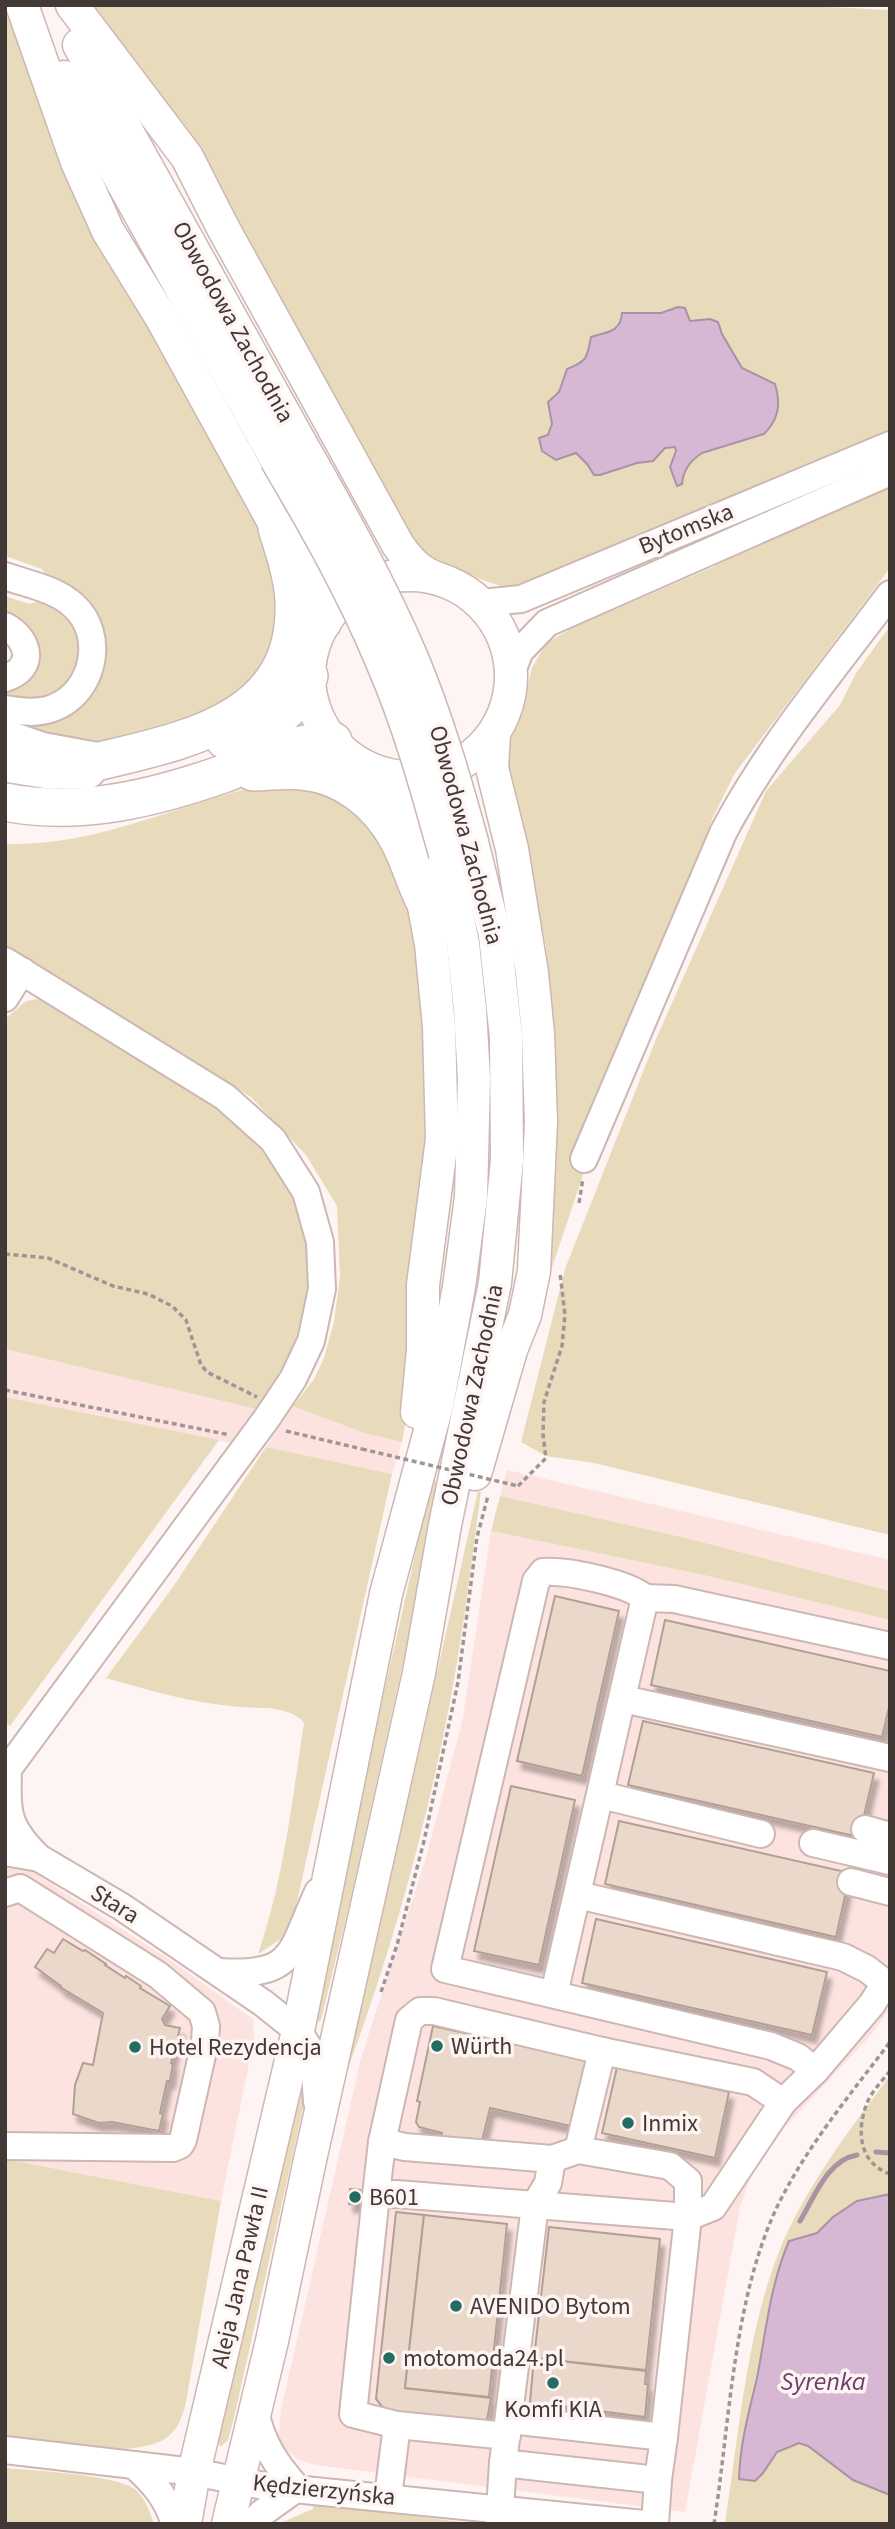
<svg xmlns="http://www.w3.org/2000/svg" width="895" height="2529" viewBox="0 0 895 2529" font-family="'Source Sans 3',sans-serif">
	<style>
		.built { fill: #fde3df }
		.green { fill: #e7dbbb }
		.water { fill: #d6b7d4; stroke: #aa91a5; stroke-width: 2 }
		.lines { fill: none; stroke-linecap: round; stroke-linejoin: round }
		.stream { stroke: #aa91a5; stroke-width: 5 }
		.building { fill: #ead9cb; stroke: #b1a094; stroke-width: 2; filter: url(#shadow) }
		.minor-casing { stroke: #cdb7b3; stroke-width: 30 }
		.major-casing { stroke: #cdb7b3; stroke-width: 35 }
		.highway-casing { stroke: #cdb7b3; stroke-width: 40 }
		.path { stroke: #9f9594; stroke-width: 3.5; stroke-dasharray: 5 3.5; stroke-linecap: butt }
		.minor { stroke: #fff; stroke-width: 26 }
		.major { stroke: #fff; stroke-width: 32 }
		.highway { stroke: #fff; stroke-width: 37 }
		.major-bridge-casing { stroke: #cdb7b3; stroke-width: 35; stroke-linecap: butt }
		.path-bridge { stroke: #9f9594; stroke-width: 3.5; stroke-dasharray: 5 3.5; stroke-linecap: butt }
		.major-bridge { stroke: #fff; stroke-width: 32 }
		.poi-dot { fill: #246b60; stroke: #fef4f3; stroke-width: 2.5 }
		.labels { text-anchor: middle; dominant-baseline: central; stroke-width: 7; stroke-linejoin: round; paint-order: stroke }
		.street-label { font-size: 24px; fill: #423937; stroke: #fef4f3 }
		.poi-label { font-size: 24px; fill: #423937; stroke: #fef4f3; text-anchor: start }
		.water-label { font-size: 26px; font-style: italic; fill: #6b416a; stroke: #fef4f3 }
	</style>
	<defs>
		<filter id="shadow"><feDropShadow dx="4.5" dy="8" stdDeviation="2" flood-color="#0004"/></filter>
	</defs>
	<rect width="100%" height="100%" fill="#fef4f3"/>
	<g class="built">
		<polygon points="5,1349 260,1410 236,1444 5,1397"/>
		<polygon points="293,1406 364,1433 402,1442 392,1474 266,1447"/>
		<polygon points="507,1470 890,1560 890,1591 686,1538 500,1496"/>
		<polygon points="491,1531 704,1575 890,1620 890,2009 872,2034 770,2143 751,2176 740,2207 685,2512 315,2465 299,2460 286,2450 278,2440 281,2410 361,2058 425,1861 463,1718"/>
		<polygon points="5,1859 17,1862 170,1960 253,2019 254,2039 221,2201 5,2159"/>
	</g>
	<g class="green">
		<polygon points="85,5 789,5 890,10 890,431 812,469 547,578 506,588 452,569 416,549"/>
		<polygon points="5,7 32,54 156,340 274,559 284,602 276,644 239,703 123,744 70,741 20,727 18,718 101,670 42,569 5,556"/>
		<polygon points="890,485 890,568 735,773 713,817 651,972 534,1321 553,1059 546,946 510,785 506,752 521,712 532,668 546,643 574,627 711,568 772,536"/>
		<polygon points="5,596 29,604 43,600 61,609 76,627 81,656 71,681 51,698 5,701 5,687 21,681 5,620"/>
		<polygon points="890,626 890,1535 594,1463 546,1456 521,1442 565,1269 656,1039 766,791 840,705 856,673"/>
		<path d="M288,780L366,811L409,901L423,992L429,1132L409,1404L402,1442L364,1433L293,1406L314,1379L324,1358L334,1322L340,1276L337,1206L306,1155L251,1097L5,949V844C106,847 192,796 288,780Z"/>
		<polygon points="38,999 57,1008 226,1112 268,1151 294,1201 307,1245 310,1282 295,1342 260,1410 5,1349 5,1019 26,1001"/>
		<polygon points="5,1397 219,1440 10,1726 5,1722"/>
		<path d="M266,1447L392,1474L290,1933L258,1954C284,1879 292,1800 304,1723C298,1713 276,1708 265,1708C205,1707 163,1694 106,1678L173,1587Z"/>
		<polygon points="432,1480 443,1483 350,1901 322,2016 320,2021 314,2023 329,1936"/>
		<path d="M478,1491L481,1492C471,1563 463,1636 449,1707C425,1832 391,1952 347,2071Z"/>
		<polygon points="500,1496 686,1538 890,1591 890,1620 704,1575 491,1531"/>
		<path d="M890,2076V2524H725C739,2433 747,2326 783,2242C809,2183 851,2127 890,2076Z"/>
		<polygon points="298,2080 303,2082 307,2091 234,2418 228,2440 220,2447 217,2438"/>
		<path d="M5,2159L221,2201L186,2402C178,2440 159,2446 123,2449L5,2436Z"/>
		<path d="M5,2468C31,2470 119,2475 136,2490C145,2498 150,2512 154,2524H5Z"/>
		<polygon points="313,2505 326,2505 477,2524 278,2524 313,2509"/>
	</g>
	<g class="water">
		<path d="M678,307L685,308L690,321L710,319L718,322L722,334L742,368L775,384C781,404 779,419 764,434L702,453C691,460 683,470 682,484L677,486L670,467L676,451L675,447L665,448L653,461L637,463L600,475H594L587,464L576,453L556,460L542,451L539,438L548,435L552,424L548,402L559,392L567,369C588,361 587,357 591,337C607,332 621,332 622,313H661Z"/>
		<path d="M890,2194V2495L853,2480L808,2446L799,2443L777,2452L763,2473L755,2481L739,2479C740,2444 749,2411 757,2378C766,2332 770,2285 789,2241L817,2233L833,2217L857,2201Z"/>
	</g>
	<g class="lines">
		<g class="stream">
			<polyline points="876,2152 890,2153"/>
			<path d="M800,2221C814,2198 827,2160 857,2155"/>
		</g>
	</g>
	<g class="building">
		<polygon points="555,1596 619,1611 582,1776 517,1761"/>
		<polygon points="665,1620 890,1671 890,1703 882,1737 651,1685"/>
		<polygon points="643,1721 874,1773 859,1837 628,1785"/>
		<polygon points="511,1786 575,1800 539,1965 474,1951"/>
		<polygon points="619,1821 850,1873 836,1937 605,1884"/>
		<polygon points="596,1919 827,1972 812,2035 582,1983"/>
		<polygon points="63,1939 83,1951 85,1950 106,1964 105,1965 125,1978 126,1976 141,1986 140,1988 170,2006 162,2019 165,2025 180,2028 171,2063 173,2064 170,2081 167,2081 160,2113 163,2114 159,2131 112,2122 99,2123 73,2114 75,2085 83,2063 93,2065 103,2013 60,1987 61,1986 35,1967 47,1949 54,1953"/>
		<polygon points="433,2026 590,2061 575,2127 490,2108 481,2145 441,2136 442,2133 419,2127 416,2122 420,2102 417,2101"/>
		<polygon points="617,2067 729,2092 715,2158 602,2133"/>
		<polygon points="350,2189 360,2190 359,2205 349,2204"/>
		<polygon points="396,2212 424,2215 405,2388 491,2398 486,2425 389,2415 376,2399"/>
		<polygon points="424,2215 507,2224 489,2397 405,2388"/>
		<polygon points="549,2227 660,2239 646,2370 534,2358"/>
		<polygon points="534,2358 646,2371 645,2384 648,2384 645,2417 530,2402"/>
	</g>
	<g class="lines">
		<g class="minor-casing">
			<g id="minor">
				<path d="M5,576C27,584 57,589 74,606C106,635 94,693 53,708C38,714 21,712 5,709"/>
				<polyline points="481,603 521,599 890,445"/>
				<path d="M5,626C30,639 36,669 5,678"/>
				<polyline points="512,671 520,651 547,623 890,472"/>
				<polyline points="5,733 43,746 103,757"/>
				<polyline points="5,961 225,1097 273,1140 306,1192 320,1242 322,1289 311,1341 293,1379 267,1418 5,1773"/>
				<polyline points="5,998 22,971"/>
				<path d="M584,1159L723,833C768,747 832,672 890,594"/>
				<polyline points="645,1598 674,1599 890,1646"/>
				<polyline points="623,1699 890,1758"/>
				<path d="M8,1769C7,1813 6,1826 39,1858"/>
				<polyline points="601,1795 761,1834"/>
				<polyline points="865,1829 890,1836"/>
				<polyline points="813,1843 890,1861"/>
				<polyline points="5,1852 39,1858 122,1907 263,2003 298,2031 309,2048 315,2072 317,2102"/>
				<polyline points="851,1882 890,1892"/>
				<polyline points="5,1893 20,1888 158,1975 202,2012 206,2026 205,2042 183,2140 180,2145 173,2148 5,2146"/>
				<polyline points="578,1895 843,1957 867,1969 885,1983 872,2004 815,2071 783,2102"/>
				<path d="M219,1972C296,1977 290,1952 318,1892"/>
				<path d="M554,1994L645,1598C628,1583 567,1570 543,1572L536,1581L445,1969L771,2046L798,2057L815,2071"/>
				<polyline points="382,2142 405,2147 552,2159"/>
				<polyline points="578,2150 552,2159 548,2183 535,2205 688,2217 688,2181 670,2166 578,2150 602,2051"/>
				<polyline points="376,2195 382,2142 409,2020 420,2011 434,2011 602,2051 753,2082 783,2102 713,2207 688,2217 664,2437"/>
				<path d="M255,2412C263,2445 275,2463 297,2488"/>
				<polyline points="510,2420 664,2437 658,2480"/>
				<polyline points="5,2450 194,2472 264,2486 644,2524"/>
				<polyline points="503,2463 658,2480 655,2524"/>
				<path d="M134,2465C154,2483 167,2498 175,2524"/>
				<polyline points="388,2497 397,2425"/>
				<polyline points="251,2524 262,2513 297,2488"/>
				<polyline points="499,2524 503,2463 535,2205 397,2194 376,2195 353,2414 397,2425 507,2436"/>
			</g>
		</g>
		<g class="major-casing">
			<g id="major">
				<polyline points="22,5 77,162 108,231 161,317 277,528 316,594 325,623"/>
				<path d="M72,5L187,157L222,226L398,545C409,561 420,573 439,579"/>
				<polyline points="79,45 301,444"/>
				<polyline points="64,77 276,459"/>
				<circle cx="410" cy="676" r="101"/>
				<polyline points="380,773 403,808 410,832 431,944 439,1027 442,1139 423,1285 423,1350 417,1412"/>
				<polyline points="475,1474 511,1350 525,1315 534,1271 541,1122 538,1034 532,973 512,849 492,768 494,733"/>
				<polyline points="185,2524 194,2472 298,2031 386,1594 437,1405 459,1287 471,1197 474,1079 470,1009 463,944 445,854"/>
				<polyline points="228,2524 272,2341 310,2160 419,1673 445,1525 495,1283 507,1160 506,1037 495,935 472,842"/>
			</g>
		</g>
		<g class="highway-casing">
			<g id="highway">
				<path d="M225,740C267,725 291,719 309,676"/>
				<polyline points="5,763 49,770 87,770"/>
				<path d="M65,770C161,743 299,734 294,601C293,577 284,551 277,528"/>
				<path d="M253,772C269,772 285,769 301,771C343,774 378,802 398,839C408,857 414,879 423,898"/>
				<path d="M5,802C80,817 155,798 226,773C251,764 276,750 301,745C311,742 323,742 333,741"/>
			</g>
		</g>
		<g class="path">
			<polyline points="579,1203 583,1178"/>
			<polyline points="5,1254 48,1258 113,1286 148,1294 172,1306 186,1320 201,1365 207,1372 257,1397"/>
			<polyline points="5,1390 230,1435"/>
			<polyline points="286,1431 362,1449"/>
			<polyline points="518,1486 546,1458 543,1435 544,1402 562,1346 565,1315 560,1273"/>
			<polyline points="381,1992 397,1945 424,1841 458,1682 477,1537 488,1496"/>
			<path d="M890,2071C882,2081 872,2091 867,2103C856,2131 859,2163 890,2174"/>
			<path d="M714,2524C730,2422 733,2298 778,2205C807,2146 850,2095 890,2042"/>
		</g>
		<use href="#minor" class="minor"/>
		<use href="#major" class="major"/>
		<use href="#highway" class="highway"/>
		<g class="major-bridge-casing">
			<g id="major-bridge">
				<path d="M301,444C341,514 380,584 412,658C437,718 455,780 472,842"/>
				<path d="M276,459C315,525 353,592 382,662C409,724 427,789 445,854"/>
			</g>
		</g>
		<polyline class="path-bridge" points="362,1449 518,1486"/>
		<use href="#major-bridge" class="major-bridge"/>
	</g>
	<g class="poi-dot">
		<circle cx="437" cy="2046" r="7"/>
		<circle cx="135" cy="2047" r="7"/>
		<circle cx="628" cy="2123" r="7"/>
		<circle cx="355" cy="2197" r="7"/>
		<circle cx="456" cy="2306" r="7"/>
		<circle cx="389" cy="2358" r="7"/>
		<circle cx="553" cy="2383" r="7"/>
	</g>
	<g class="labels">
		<g class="street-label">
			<text transform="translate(233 322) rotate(61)">Obwodowa Zachodnia</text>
			<text transform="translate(686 529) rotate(-22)">Bytomska</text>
			<text transform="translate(466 835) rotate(75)">Obwodowa Zachodnia</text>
			<text transform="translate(472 1395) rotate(-78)">Obwodowa Zachodnia</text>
			<text transform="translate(115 1904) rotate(32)">Stara</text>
			<text transform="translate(240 2277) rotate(-77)">Aleja Jana Pawła II</text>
			<text transform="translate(324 2490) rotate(6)">Kędzierzyńska</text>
		</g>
		<g class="poi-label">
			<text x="451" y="2046">Würth</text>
			<text x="149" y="2047">Hotel Rezydencja</text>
			<text x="642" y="2123">Inmix</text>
			<text x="369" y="2197">B601</text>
			<text x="470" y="2306">AVENIDO Bytom</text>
			<text x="403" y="2358">motomoda24.pl</text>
			<text x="553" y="2409" text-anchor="middle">Komfi KIA</text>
		</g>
		<g class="water-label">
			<text x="823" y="2381">Syrenka</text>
		</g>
	</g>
	<rect width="895" height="2529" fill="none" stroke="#423937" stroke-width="14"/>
</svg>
